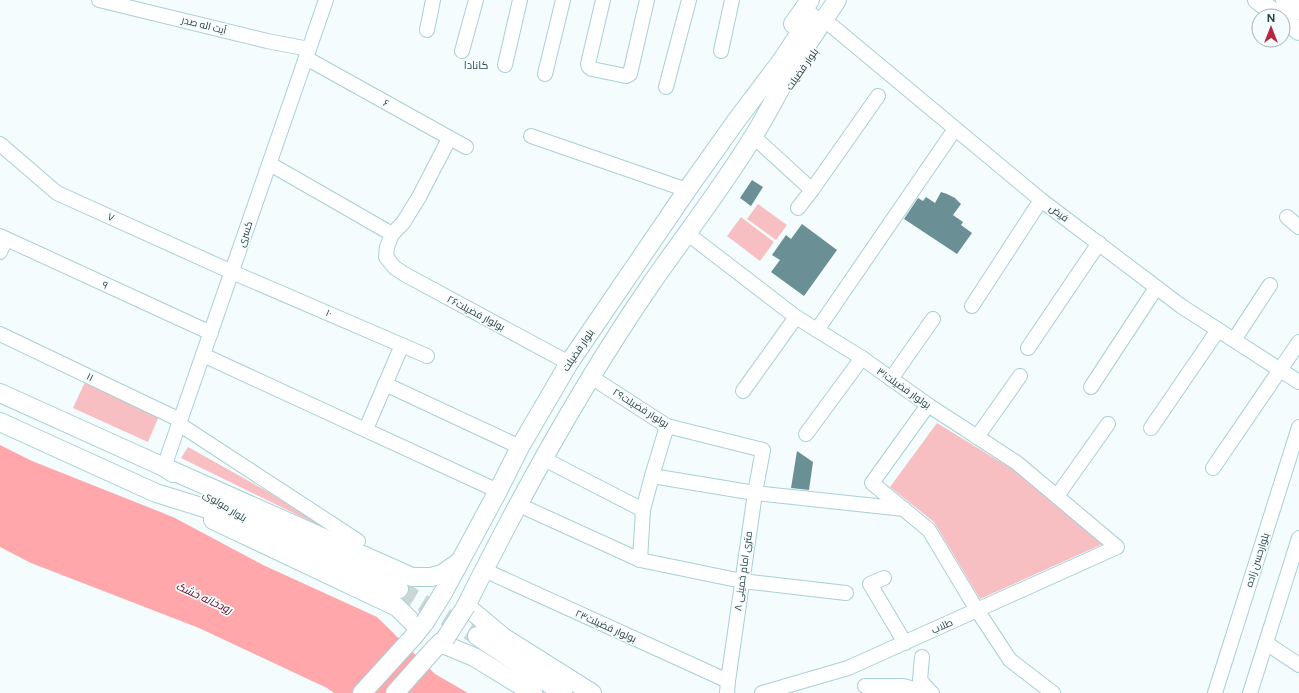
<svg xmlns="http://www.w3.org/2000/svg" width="1299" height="693" viewBox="0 0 1299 693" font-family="Figtree,Cairo,sans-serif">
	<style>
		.green { fill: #f7bfc1 }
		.water { fill: #ffa7ab }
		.building { fill: #6a9096 }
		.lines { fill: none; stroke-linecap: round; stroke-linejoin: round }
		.major-tunnel { stroke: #ccd6d7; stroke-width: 18; stroke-dasharray: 18 9; stroke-linecap: butt }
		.minor-casing { stroke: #a8d0d6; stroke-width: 16 }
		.major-casing { stroke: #a8d0d6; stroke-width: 20 }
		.minor { stroke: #fff; stroke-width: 14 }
		.major { stroke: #fff; stroke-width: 18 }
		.major-bridge-casing { stroke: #a8d0d6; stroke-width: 20; stroke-linecap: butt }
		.major-bridge { stroke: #fff; stroke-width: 18 }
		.labels { text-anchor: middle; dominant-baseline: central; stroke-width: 3.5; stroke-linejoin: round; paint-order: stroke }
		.street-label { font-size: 10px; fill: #2e3f41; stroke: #f4fcfd }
		.neighbourhood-label { font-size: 11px; fill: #2b5056; stroke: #f4fcfd }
		.water-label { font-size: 11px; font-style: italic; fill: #6a001c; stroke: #f4fcfd }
	</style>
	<rect width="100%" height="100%" fill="#f4fcfd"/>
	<g class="green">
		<polygon points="758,204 787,225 776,240 747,219"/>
		<polygon points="741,217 774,242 760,261 727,236"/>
		<polygon points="85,382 159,416 148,442 73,408"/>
		<polygon points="937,423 1015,471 1105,543 980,599 934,522 890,487"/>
		<polygon points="188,447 324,523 320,526 181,458"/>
	</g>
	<polygon class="water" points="0,445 32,461 173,517 263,565 377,617 435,674 468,693 334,693 327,688 199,628 31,563 0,547"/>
	<g class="building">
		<polygon points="752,180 763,187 751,206 740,198"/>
		<polygon points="941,192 947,194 955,198 961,204 953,215 963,222 961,225 972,233 957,254 904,219 918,198 923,201 926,197 935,203"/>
		<polygon points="802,224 837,250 804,296 771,272 780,260 772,255 786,235 791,239"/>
		<polygon points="797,451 813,462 809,490 791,488"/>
	</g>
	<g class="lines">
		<polyline class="major-tunnel" points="399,589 477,636"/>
		<g class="minor-casing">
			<g id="minor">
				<polyline points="99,0 267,41 309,49"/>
				<polyline points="603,0 588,64 589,67 592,69 626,76 630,74 647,0"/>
				<polyline points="832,26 1041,200 1181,306 1299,382"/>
				<polyline points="427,30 433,0"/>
				<polyline points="462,51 476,0"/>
				<polyline points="721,51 732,0"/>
				<polyline points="306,58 466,147"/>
				<polyline points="505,65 520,0"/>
				<polyline points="545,74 563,0"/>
				<polyline points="666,87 689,0"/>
				<polyline points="531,136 687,190"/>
				<polyline points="754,137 812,190"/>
				<polyline points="449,139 419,197 403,223 392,234 387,247 386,257 395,268 406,275 569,363"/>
				<polyline points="0,144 57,193 232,272 427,356"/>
				<polyline points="270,164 392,234"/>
				<polyline points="798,208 812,190 878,96"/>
				<polyline points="1287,217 1299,227"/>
				<polyline points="688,234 796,317 862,358 928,405 1017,463 1117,547 977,610 848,668 762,693"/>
				<polyline points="0,236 211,333"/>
				<polyline points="0,252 6,239"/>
				<polyline points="972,306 1041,200"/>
				<polyline points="817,330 955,129"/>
				<polyline points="0,334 180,420"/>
				<polyline points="1234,340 1270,285"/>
				<polyline points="1028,348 1099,243"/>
				<polyline points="203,355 498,491"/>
				<polyline points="591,377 667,426 763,450 755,493 728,681 727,693"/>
				<polyline points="891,379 933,319"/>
				<polyline points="385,384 520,447"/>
				<polyline points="1091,387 1156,288"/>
				<polyline points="743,391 796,317"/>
				<polyline points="928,405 872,483 929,530 977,610 1010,660 1053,693"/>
				<polyline points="179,424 358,541"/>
				<polyline points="1151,428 1218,330"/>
				<polyline points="366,429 402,345"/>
				<polyline points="806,434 862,358"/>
				<polyline points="977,437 1020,376"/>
				<polyline points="544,459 643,510"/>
				<polyline points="164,467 326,0"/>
				<polyline points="1213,468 1299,342"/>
				<polyline points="652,476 755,493 904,509"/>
				<polyline points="1057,496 1108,424"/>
				<polyline points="519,505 640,560 742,581 846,593"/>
				<polyline points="640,560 643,510 652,476 667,426"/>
				<polyline points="484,570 728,681"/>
				<polyline points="884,578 870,584 905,643"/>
				<polyline points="1266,643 1299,665"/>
				<polyline points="922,657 920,680 931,693"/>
				<polyline points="865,686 903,686 932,693"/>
				<polyline points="1215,693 1299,427"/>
				<polyline points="1250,693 1299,538"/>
			</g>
		</g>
		<g class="major-casing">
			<g id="major">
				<polyline points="1257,0 1279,16"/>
				<polyline points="1285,0 1299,10"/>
				<polyline points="1283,19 1299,31"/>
				<polyline points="793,24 810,0"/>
				<polyline points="0,393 164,467 173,473"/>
				<polyline points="0,422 156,493 250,522 399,589"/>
				<polyline points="164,467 412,577 431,577 442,574 459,562"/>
				<polyline points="213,520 397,607 419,629"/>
				<polyline points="443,593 498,491 520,447 569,363 687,190 736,121 782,60 811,16"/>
				<polyline points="477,636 563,693"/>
				<polyline points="440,643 474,657 533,693"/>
				<polyline points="362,693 414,636 425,622"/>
				<polyline points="395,693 435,648 445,639"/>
				<path d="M592,693L503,637L466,606C521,495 581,386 651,284C685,235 722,188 753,137C767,115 778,91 792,69C806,45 822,23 837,0"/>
			</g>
		</g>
		<use href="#minor" class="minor"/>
		<use href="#major" class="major"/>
		<g class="major-bridge-casing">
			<g id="major-bridge">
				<polyline points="425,622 443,593"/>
				<polyline points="445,639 466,606"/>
			</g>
		</g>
		<use href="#major-bridge" class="major-bridge"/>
	</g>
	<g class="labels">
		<g class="street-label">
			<text transform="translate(204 25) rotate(14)">آیت اله صدر</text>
			<text transform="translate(802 69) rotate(-55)">بلوار فضیلت</text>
			<text transform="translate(386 103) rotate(29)">۶</text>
			<text transform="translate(1059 213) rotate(37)">فیض</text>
			<text transform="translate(111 217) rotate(24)">۷</text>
			<text transform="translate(245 234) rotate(-71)">کسری</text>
			<text transform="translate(105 285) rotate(25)">۹</text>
			<text transform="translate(329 313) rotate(23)">۱۰</text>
			<text transform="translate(476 313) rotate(28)">بولوار فضیلت۲۶</text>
			<text transform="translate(578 350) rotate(-56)">بلوار فضیلت</text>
			<text transform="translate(90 377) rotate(26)">۱۱</text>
			<text transform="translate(904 388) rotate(35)">بولوار فضیلت۳۱</text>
			<text transform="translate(641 408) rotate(32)">بولوار فضیلت۲۹</text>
			<text transform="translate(225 506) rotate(32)">بلوار مولوی</text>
			<text transform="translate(1257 560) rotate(-72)">بلوارحسن زاده</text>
			<text transform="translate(743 571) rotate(-82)">۸ متری امام خمینی</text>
			<text transform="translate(606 626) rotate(24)">بولوار فضیلت۲۳</text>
			<text transform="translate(942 626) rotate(-24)">طلاب</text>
		</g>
		<g class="neighbourhood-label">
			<text x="476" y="65">کانادا</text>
		</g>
		<g class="water-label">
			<text transform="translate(204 598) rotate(25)">رودخانه خشک</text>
		</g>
	</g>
	<g transform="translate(1271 28)"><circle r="19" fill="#f4fcfd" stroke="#a5b0b2"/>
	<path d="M0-3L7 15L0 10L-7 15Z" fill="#b72540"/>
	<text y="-6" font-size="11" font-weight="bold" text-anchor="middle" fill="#2e3f41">N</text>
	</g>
</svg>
